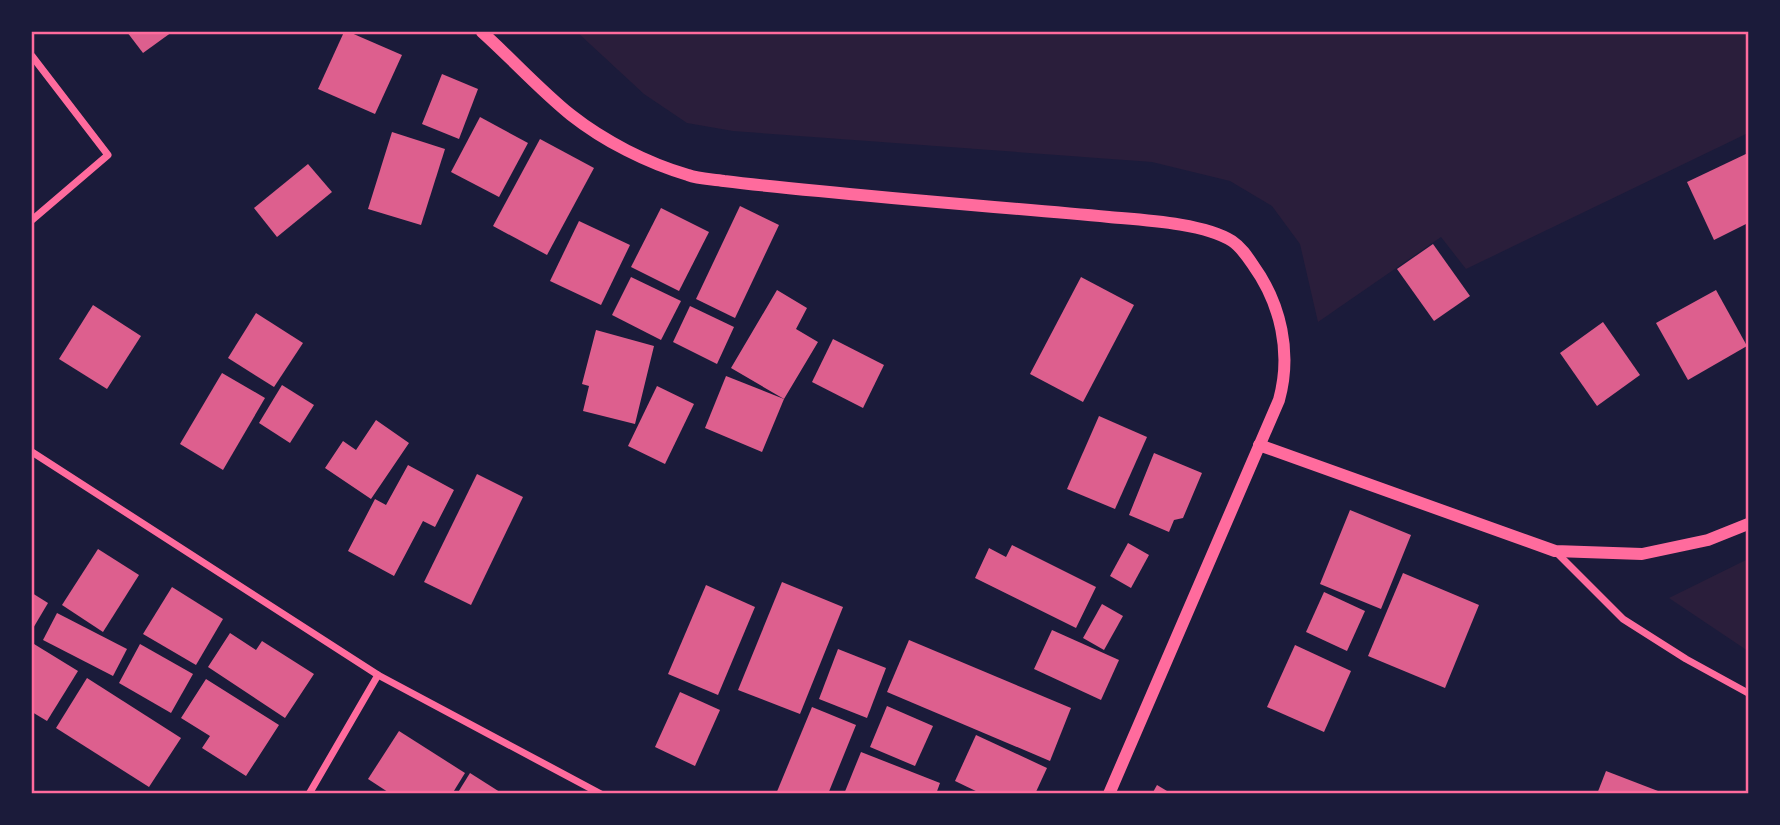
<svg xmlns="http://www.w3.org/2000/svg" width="1780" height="825" viewBox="0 0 1780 825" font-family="'Open Sans',sans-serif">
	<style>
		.green { fill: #2a1e3b }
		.building { fill: #dd5f8e }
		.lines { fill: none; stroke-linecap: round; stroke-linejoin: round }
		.minor { stroke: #ff6b9d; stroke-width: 7 }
		.tertiary { stroke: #ff6b9d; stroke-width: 12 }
		.neatline { fill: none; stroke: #ff6b9d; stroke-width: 2.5 }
	</style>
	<rect width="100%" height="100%" fill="#1b1b3a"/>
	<g class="green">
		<polygon points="577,32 1748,32 1748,133 1466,269 1441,237 1318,322 1300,244 1272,206 1230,181 1152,162 733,131 687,123 644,94"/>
		<polygon points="1748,559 1748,651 1669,598"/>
	</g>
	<g class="building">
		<polygon points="127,32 172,32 143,53"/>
		<polygon points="344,32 349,32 402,55 375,114 318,89"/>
		<polygon points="442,74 478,89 459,139 422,124"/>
		<polygon points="480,117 528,143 499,197 451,172"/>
		<polygon points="392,132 445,149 421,225 368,209"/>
		<polygon points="540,139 594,168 547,255 493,226"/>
		<polygon points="1748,153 1748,223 1714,240 1687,182"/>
		<polygon points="308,164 332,192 277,237 254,208"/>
		<polygon points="740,206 779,225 735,318 696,299"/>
		<polygon points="661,208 709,232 679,291 631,267"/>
		<polygon points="579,221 630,245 601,305 550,281"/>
		<polygon points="1433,244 1470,296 1434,321 1397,269"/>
		<polygon points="631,277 681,301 661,340 612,315"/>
		<polygon points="1081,277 1134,305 1083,402 1030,374"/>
		<polygon points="777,290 807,308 796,329 818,342 784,399 731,368"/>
		<polygon points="1716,290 1747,346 1688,380 1656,323"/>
		<polygon points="93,305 141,336 107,389 59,359"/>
		<polygon points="690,306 734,327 717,364 673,342"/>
		<polygon points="256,313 303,343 274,387 228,358"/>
		<polygon points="1603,322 1640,375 1597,406 1560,353"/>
		<polygon points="596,330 654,346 635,424 583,411 589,386 582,384"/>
		<polygon points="833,339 884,365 863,408 812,382"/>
		<polygon points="222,373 265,398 223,470 180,444"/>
		<polygon points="726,376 784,399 762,452 705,428"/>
		<polygon points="282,385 314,405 290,443 259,423"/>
		<polygon points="657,386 694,404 665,464 628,446"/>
		<polygon points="1099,416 1147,437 1115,509 1067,489"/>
		<polygon points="376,420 409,443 371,499 325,468 343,441 356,450"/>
		<polygon points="1154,453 1202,473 1183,518 1174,520 1169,532 1129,515"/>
		<polygon points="408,465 454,490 435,527 423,521 394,576 348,551 375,499 386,505"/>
		<polygon points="477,474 523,497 471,605 424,582"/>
		<polygon points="1350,510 1411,535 1381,609 1320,584"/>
		<polygon points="1128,543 1149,555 1131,588 1110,576"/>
		<polygon points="1012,545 1096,587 1076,628 975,578 989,548 1006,557"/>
		<polygon points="98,549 139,575 103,632 62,605"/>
		<polygon points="1403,573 1479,605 1445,688 1368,656"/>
		<polygon points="782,582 843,607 800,714 738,690"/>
		<polygon points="706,585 755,607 718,695 668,674"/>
		<polygon points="172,587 223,619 196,665 143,634"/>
		<polygon points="1324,592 1365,611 1347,651 1306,632"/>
		<polygon points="32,593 48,603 32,630"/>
		<polygon points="1102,604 1123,616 1104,650 1083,638"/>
		<polygon points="57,613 127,649 113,676 43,640"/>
		<polygon points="1052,630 1119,660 1101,700 1034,669"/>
		<polygon points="230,633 256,650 262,641 314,674 285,718 208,667"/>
		<polygon points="909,640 1071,708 1050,761 887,692"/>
		<polygon points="34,644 78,671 47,721 32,712 32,649"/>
		<polygon points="140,644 193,674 171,713 119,683"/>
		<polygon points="1295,645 1351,671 1324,732 1267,707"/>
		<polygon points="838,649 886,668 867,718 819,699"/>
		<polygon points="87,678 181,738 149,787 56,728"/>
		<polygon points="206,679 279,725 246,776 202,748 210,736 181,718"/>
		<polygon points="680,692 720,710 695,766 655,747"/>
		<polygon points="887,706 933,726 915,766 870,747"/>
		<polygon points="812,707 856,725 828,794 776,794"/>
		<polygon points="399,731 465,773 452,794 391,794 368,779"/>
		<polygon points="976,735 1047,768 1035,794 982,794 955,781"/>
		<polygon points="861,752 940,783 936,794 844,794"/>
		<polygon points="1606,771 1658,791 1657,794 1597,794"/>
		<polygon points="470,773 503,794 457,794"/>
		<polygon points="1157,785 1172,794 1152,794"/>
	</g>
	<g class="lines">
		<g class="minor">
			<polyline points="32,56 108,155 32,220"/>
			<polyline points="32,452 378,675 601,794"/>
			<polyline points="1556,552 1623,619 1686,659 1748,693"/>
			<polyline points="309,794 378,675"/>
		</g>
		<g class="tertiary">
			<path d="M482,32C512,59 540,90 571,115C604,141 647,163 688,175C699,179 712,179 724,181C756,185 787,188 819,191C916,201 1012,208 1109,217C1143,220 1204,223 1232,241C1241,247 1247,256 1253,265C1281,304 1292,353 1279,400L1109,794"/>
			<polyline points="1259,445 1555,551 1642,554 1708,540 1748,524"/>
		</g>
	</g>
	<rect width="1780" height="825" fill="none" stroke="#1b1b3a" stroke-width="66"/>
	<rect x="33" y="33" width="1714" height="759" class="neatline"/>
</svg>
